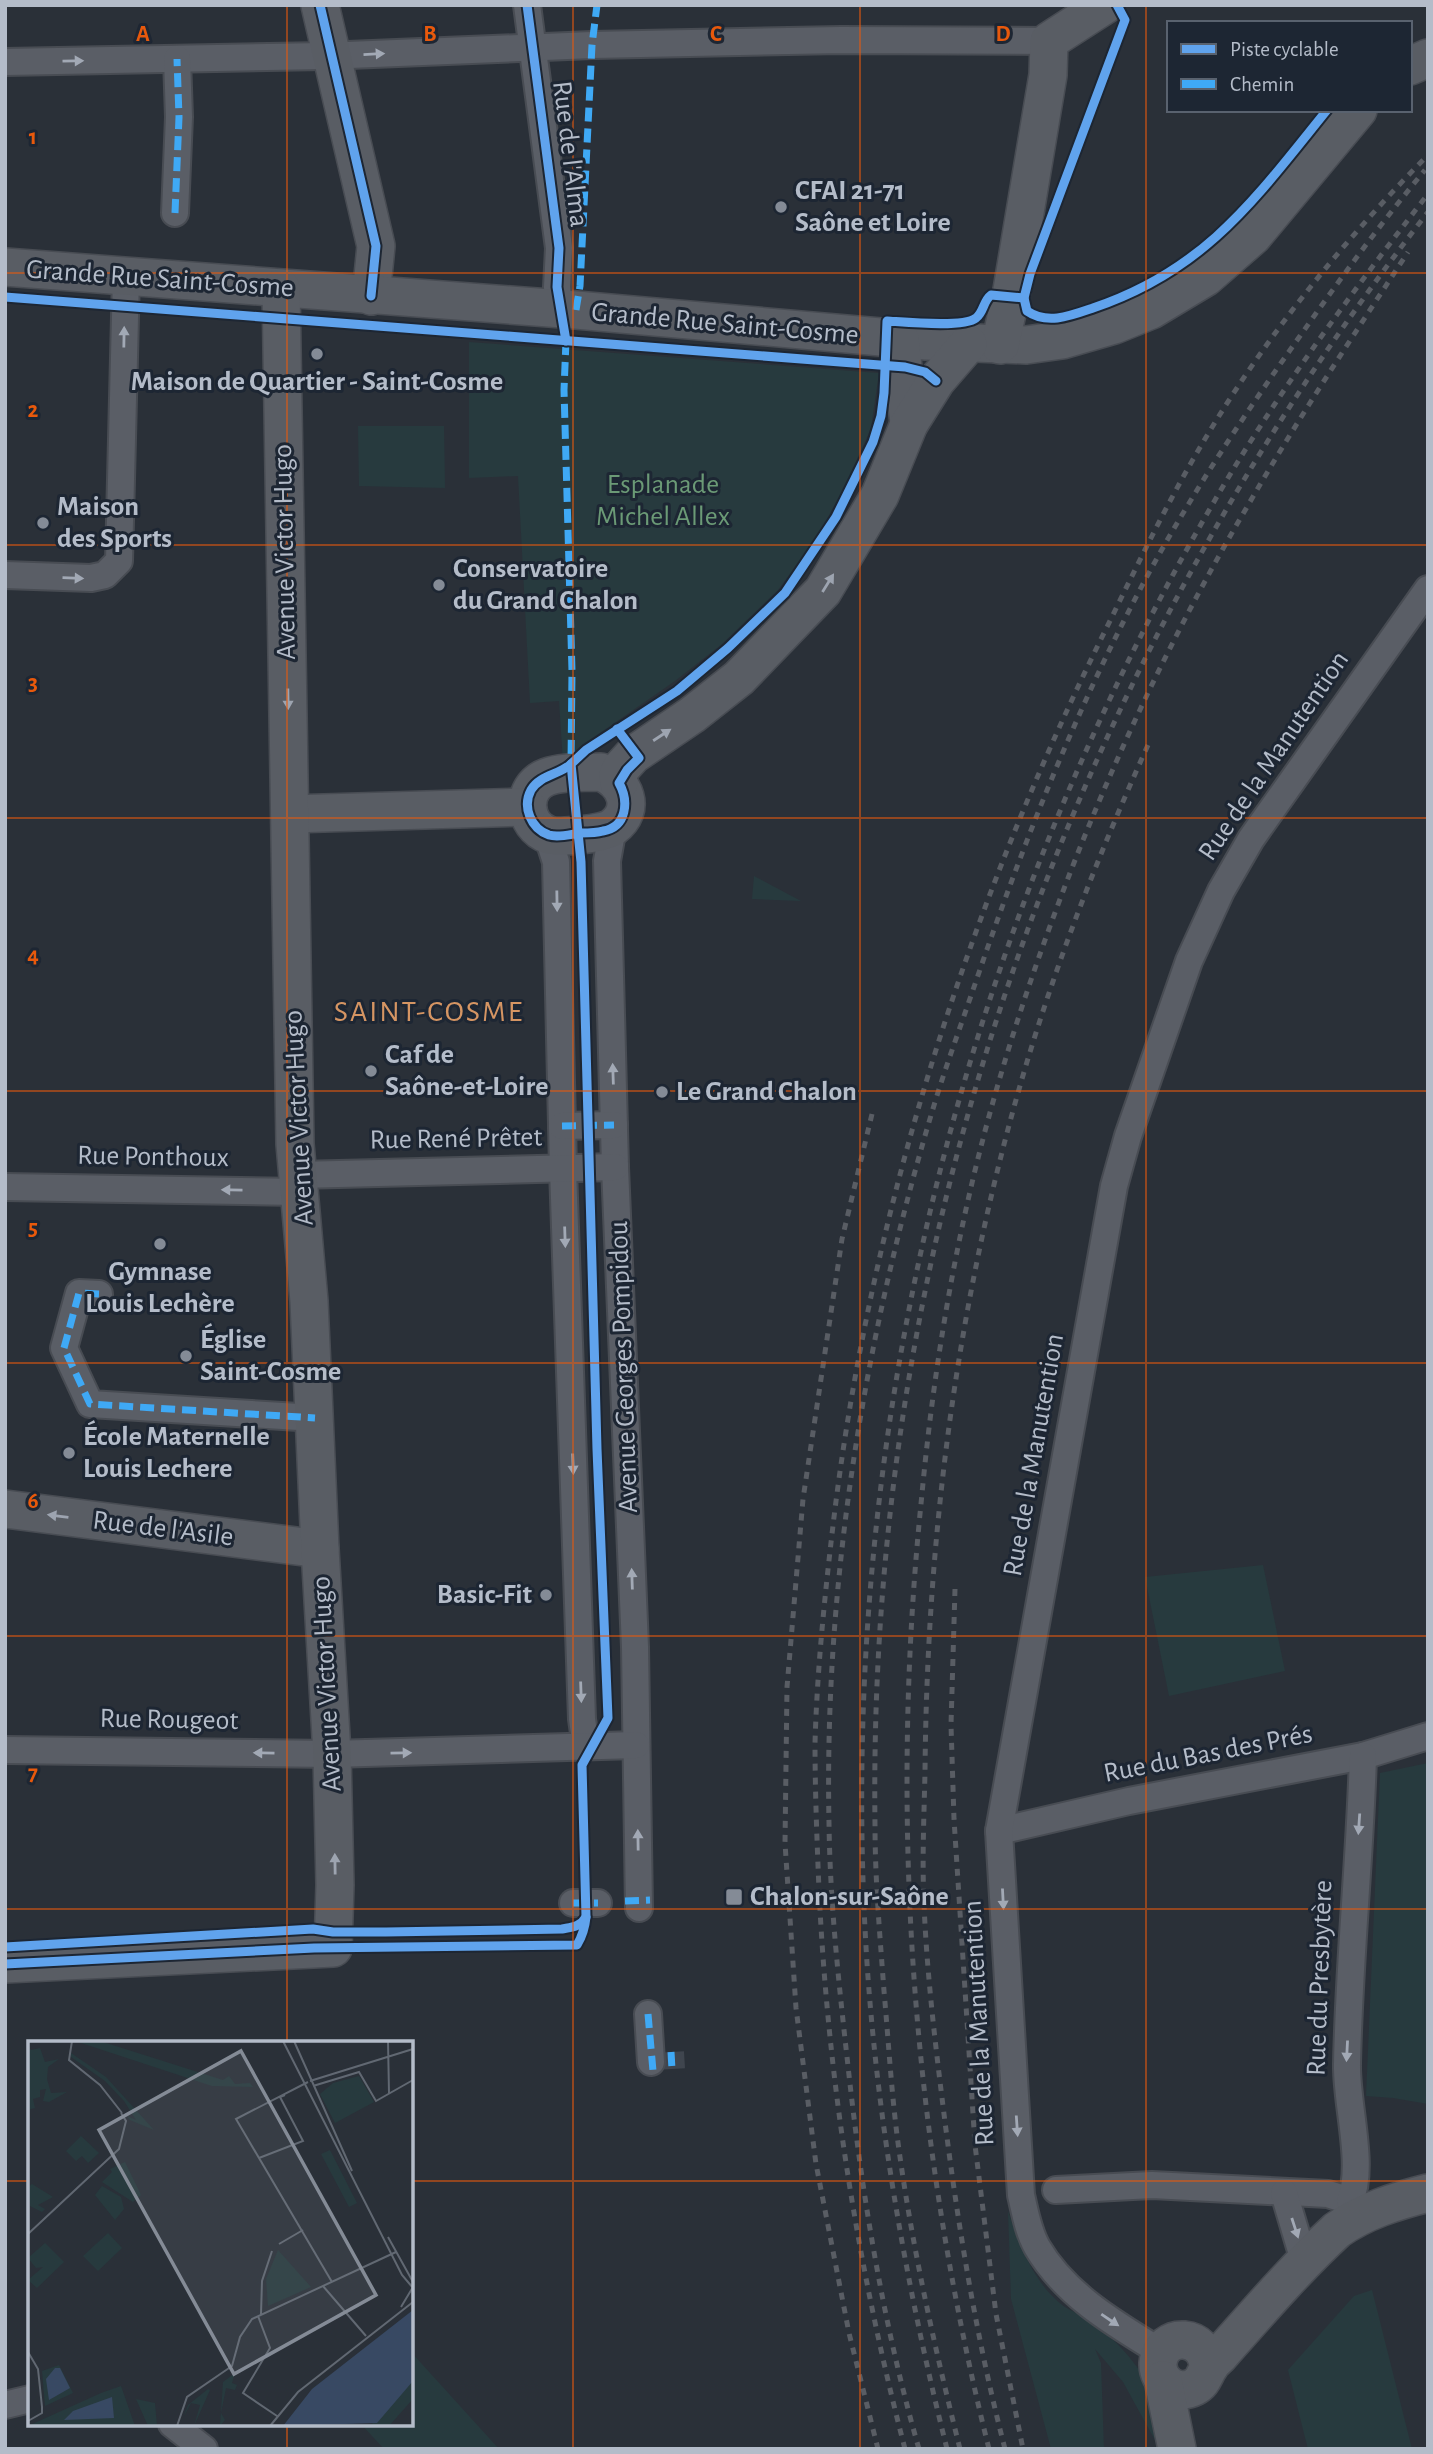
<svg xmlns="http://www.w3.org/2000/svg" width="1433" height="2454" viewBox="0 0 1433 2454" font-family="'Alegreya Sans',sans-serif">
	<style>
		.green { fill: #273a3e }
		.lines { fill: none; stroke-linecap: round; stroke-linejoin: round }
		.street-tunnel { stroke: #3f454e; stroke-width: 26; stroke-dasharray: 26 13; stroke-linecap: butt }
		.street-casing { stroke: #484c53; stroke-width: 30 }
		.secondary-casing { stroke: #484c53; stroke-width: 40 }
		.street { stroke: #5a5e66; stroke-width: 26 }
		.secondary { stroke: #595d64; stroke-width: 37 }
		.rail { stroke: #595d64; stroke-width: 5; stroke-dasharray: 7 7; stroke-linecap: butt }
		.quiet { stroke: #3fa9f5; stroke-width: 7; stroke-dasharray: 14 7; stroke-linecap: butt }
		.cycleway-casing { stroke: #1d2633; stroke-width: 13 }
		.cycleway { stroke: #60a3ed; stroke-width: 9 }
		.oneway { fill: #a2a9b5 }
		.oneway2 { fill: #9da4b0 }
		.grid { fill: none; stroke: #e8590c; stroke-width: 2; stroke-opacity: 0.55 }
		.poi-dot { fill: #848b96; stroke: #1d2633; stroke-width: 2.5 }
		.labels { text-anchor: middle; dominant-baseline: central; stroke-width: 6; stroke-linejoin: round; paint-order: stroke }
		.street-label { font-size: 28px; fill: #b4bcc9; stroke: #1d2633 }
		.poi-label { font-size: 28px; font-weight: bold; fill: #b4bcc9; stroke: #1d2633; text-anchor: start }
		.park-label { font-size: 28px; fill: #6b9a76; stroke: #1d2633 }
		.neighbourhood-label { font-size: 30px; letter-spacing: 2px; fill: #d59563; stroke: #1d2633 }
		.inset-road { fill: none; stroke: #616872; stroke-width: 2 }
		.view { fill: #848b96; fill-opacity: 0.15; stroke: #848b96; stroke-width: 3.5 }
		.inset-edge { fill: none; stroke: #b4bcc9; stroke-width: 3.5 }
		.grid-label { font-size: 23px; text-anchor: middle; font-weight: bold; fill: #e8590c; stroke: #1d2633; stroke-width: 6; stroke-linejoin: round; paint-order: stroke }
	</style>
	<rect width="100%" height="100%" fill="#2a3038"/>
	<g class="green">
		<polygon points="469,342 879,373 871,428 847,483 815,540 778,590 722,644 675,681 590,740 578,757 563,763 559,701 530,703 518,476 469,478"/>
		<polygon points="358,426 444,426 445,488 359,486"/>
		<polygon points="754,876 801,901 752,899"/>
		<polygon points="1263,1565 1285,1671 1169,1696 1145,1577"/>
		<polygon points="1428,1763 1428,2104 1393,2098 1366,2096 1380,1773"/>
		<path d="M1008,2211C1019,2243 1033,2282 1061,2304C1069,2311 1080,2313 1089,2320C1114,2338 1140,2364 1151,2393C1156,2407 1159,2421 1163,2435L1156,2442L1123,2382L1095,2349L1101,2363L1104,2449H1051L1011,2299Z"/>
		<polygon points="1372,2290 1412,2449 1308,2449 1288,2370 1354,2296"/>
		<polygon points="411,2352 499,2449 384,2449 361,2424 411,2424"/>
	</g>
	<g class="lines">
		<polyline class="street-tunnel" points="671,2052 672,2069"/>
		<g class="street-casing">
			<g id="street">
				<polyline points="527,5 559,248 557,287 559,310"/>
				<polyline points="5,62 324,56 592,45 841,40 1049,41"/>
				<polyline points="175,213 179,117 177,59"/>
				<polyline points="5,575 91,578 105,575 119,561 126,276"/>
				<polyline points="613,827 607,861 615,1167 635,1647 639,1908"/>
				<polyline points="547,834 556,862 563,1169 582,1719 584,1733 595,1746"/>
				<polyline points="562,1126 614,1125"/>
				<polyline points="298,1175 615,1167"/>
				<polyline points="5,1187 300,1192"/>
				<polyline points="99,1294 79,1293 64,1348 90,1404 315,1418"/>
				<polyline points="5,1750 332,1754 636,1745"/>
				<polyline points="999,1831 1129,1801 1363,1756 1428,1736"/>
				<polyline points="573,1903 598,1903"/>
				<polyline points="648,2014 651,2062"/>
				<polyline points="1056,2190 1152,2185 1328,2194 1350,2201 1356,2216"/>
				<polyline points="1284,2193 1305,2264"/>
				<path d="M1350,2201C1365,2166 1346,2104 1347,2064C1349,1961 1360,1859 1363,1756"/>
				<path d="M1161,2352C1115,2324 1065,2295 1037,2247C1028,2231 1025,2212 1021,2195L999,1831L1114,1186L1128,1136L1189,961L1221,891L1251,839L1428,589"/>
				<polyline points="5,2405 30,2399"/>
				<polyline points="172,2424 204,2449"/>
			</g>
		</g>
		<g class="secondary-casing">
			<g id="secondary">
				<polyline points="320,5 376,246 371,296"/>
				<polyline points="1410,66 1428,58"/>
				<polyline points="5,267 576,310 926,341 1026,345 1062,340 1114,325 1151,310 1206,277 1253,236 1358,110"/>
				<polyline points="900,339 909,424"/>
				<polyline points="1000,345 1012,290 1048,75 1049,41 1105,5"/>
				<path d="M601,772C625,782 637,809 613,827C604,834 560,838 549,835C522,826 520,787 547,777C563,771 584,773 601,772Z"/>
				<polyline points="619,783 618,775 622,767 633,755 692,715 739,678 823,591 880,495 909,424 936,381 968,344"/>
				<polyline points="290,814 527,807"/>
				<polyline points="5,1509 320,1549"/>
				<polyline points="5,1964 333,1948 335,1885 332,1754 320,1549 309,1301 295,1144 281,288"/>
				<path d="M1208,2368C1208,2333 1161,2330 1158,2363C1157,2382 1177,2396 1194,2387C1204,2382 1204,2374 1210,2366C1212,2362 1217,2358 1220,2355C1258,2312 1296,2268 1337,2230C1364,2211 1396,2201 1428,2193"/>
				<polyline points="1163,2380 1177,2449"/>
			</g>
		</g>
		<use href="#street" class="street"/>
		<use href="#secondary" class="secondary"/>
		<g class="rail">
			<polyline points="872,1114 842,1239 803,1499 787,1687 785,1843 796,2008 816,2164 849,2333 878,2449"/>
			<polyline points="955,1589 951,1725 954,1819 975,2145 996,2314 1023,2449"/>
			<path d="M905,2449C857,2265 828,2080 819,1890C817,1841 815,1792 815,1743C817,1673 824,1603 832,1534C868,1221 965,913 1105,631C1134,572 1162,513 1195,456C1258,346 1339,245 1428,155"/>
			<path d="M919,2449C883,2324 862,2195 848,2066C839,1985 830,1904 829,1823C824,1581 865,1333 935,1102C947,1063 961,1025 974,987C1021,849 1075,711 1144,582C1190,496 1244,415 1300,336C1340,279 1381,223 1425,170"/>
			<path d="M947,2449C907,2290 878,2127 867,1963C834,1451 956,943 1215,500C1277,393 1352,292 1428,194"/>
			<path d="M960,2449C936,2353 914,2256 900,2157C892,2103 889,2047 884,1991C880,1936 875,1881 875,1825C867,1234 1066,678 1428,212"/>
			<path d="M989,2449C912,2141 889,1820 921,1504C931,1395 947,1289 972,1183C997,1077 1031,974 1070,873C1119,747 1178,624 1247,507C1297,420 1353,336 1408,252"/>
			<path d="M1005,2449C977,2341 959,2232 945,2122C936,2050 927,1977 924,1904C922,1860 924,1816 925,1772C927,1535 957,1300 1024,1072C1057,960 1100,851 1148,745"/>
		</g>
		<g class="quiet">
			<polyline points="175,213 179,117 177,59"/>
			<polyline points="576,310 580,286 592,45 597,5"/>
			<polyline points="566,341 564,390 572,671 571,764"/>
			<polyline points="562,1126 614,1125"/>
			<polyline points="99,1294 79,1293 64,1348 90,1404 315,1418"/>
			<polyline points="625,1901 650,1900"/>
			<polyline points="573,1903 598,1903"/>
			<polyline points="648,2014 653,2071"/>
			<polyline points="671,2052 672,2069"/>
		</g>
		<g class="cycleway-casing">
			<g id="cycleway">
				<polyline points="320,5 376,246 371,296"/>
				<polyline points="527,5 559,248 557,287 566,341"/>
				<path d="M1117,5L1125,20L1030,274L1024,298L1027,311C1047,325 1070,316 1093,308C1206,270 1255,199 1327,110"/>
				<polyline points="5,297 905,367 925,372 936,381"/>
				<path d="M571,764C559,775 540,775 531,790C522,807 531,829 549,835C559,838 571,834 581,833C588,833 596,833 603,831C627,827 629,801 619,783L627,770L639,758L617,729"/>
				<path d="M5,1947L313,1929L333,1932H386L562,1929C572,1927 580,1927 586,1917"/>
				<path d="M5,1964L314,1948L577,1945C583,1935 585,1928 586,1917L582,1765L608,1718L597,1449L581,862L571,764L586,750L677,691L728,648L785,593L836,517L873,442L881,416L884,393L887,321C904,322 964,328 976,318C984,312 983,301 991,295L1024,298"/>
			</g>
		</g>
		<use href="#cycleway" class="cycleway"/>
	</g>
	<defs><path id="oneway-solid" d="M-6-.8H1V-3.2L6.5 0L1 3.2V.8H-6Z" transform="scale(1.75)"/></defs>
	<g class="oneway">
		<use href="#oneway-solid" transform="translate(374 54) rotate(-3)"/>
		<use href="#oneway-solid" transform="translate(73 61) rotate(-1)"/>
		<use href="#oneway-solid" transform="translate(124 337) rotate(-89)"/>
		<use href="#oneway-solid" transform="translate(73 578) rotate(2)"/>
		<use href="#oneway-solid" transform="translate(557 901) rotate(89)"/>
		<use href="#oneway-solid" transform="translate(613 1074) rotate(-92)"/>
		<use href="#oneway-solid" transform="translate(232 1190) rotate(-179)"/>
		<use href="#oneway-solid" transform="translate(565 1237) rotate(88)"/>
		<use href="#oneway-solid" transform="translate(573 1464) rotate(88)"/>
		<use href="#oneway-solid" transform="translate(632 1579) rotate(-92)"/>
		<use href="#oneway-solid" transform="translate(581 1692) rotate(88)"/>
		<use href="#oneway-solid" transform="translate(264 1753) rotate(-179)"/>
		<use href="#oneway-solid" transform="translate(401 1753) rotate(-1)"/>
		<use href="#oneway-solid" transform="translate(1359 1824) rotate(94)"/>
		<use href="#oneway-solid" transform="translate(638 1840) rotate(-91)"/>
		<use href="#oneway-solid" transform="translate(1003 1899) rotate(87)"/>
		<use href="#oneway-solid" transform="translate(1347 2051) rotate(93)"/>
		<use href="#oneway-solid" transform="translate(1017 2126) rotate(86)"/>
		<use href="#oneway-solid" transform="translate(1295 2228) rotate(72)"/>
		<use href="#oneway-solid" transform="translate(1110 2320) rotate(34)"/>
	</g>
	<g class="oneway2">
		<use href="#oneway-solid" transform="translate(828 583) rotate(-58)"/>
		<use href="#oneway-solid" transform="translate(288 699) rotate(89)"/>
		<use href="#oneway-solid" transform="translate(662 735) rotate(-33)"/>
		<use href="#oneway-solid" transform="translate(58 1516) rotate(-173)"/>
		<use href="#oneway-solid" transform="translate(335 1864) rotate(-91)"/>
	</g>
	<path class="grid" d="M287,5V2043M573,5V2449M860,5V2449M1146,5V2449M5,273H1428M5,545H1428M5,818H1428M5,1091H1428M5,1363H1428M5,1636H1428M5,1909H1428M5,2181H30M411,2181H1428M287,2424V2449"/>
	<g class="poi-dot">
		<circle cx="781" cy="207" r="7"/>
		<circle cx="317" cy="354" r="7"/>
		<circle cx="43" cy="523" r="7"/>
		<circle cx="439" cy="585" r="7"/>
		<circle cx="371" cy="1071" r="7"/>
		<circle cx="662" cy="1092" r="7"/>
		<circle cx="160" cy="1244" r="7"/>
		<circle cx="186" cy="1356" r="7"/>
		<circle cx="69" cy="1453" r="7"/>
		<circle cx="546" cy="1595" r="7"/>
		<rect x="725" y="1888" width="18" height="18" rx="3.5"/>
	</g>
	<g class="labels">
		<g class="street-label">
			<text transform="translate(570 154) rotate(83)">Rue de l'Alma</text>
			<text transform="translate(160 279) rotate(4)">Grande Rue Saint-Cosme</text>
			<text transform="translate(725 324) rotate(5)">Grande Rue Saint-Cosme</text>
			<text transform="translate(285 552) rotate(-91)">Avenue Victor Hugo</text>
			<text transform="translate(1274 756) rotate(-56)">Rue de la Manutention</text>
			<text transform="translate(299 1118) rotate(-93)">Avenue Victor Hugo</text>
			<text transform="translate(456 1139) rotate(-1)">Rue René Prêtet</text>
			<text transform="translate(153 1157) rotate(1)">Rue Ponthoux</text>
			<text transform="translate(624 1367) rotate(-92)">Avenue Georges Pompidou</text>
			<text transform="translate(1034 1455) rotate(-80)">Rue de la Manutention</text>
			<text transform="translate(163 1529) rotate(7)">Rue de l'Asile</text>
			<text transform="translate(327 1684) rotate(-93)">Avenue Victor Hugo</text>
			<text transform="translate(169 1720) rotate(1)">Rue Rougeot</text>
			<text transform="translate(1208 1754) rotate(-11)">Rue du Bas des Prés</text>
			<text transform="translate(1320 1978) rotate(-88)">Rue du Presbytère</text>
			<text transform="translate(979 2023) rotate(-93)">Rue de la Manutention</text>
		</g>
		<g class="poi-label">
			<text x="795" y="191">CFAI 21-71<tspan x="795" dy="32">Saône et Loire</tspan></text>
			<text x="317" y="382" text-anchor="middle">Maison de Quartier - Saint-Cosme</text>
			<text x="57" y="507">Maison<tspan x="57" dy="32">des Sports</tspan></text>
			<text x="453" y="569">Conservatoire<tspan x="453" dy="32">du Grand Chalon</tspan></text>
			<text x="385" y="1055">Caf de<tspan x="385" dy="32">Saône-et-Loire</tspan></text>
			<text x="676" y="1092">Le Grand Chalon</text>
			<text x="160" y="1272" text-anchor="middle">Gymnase<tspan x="160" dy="32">Louis Lechère</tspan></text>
			<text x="200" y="1340">Église<tspan x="200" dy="32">Saint-Cosme</tspan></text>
			<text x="83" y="1437">École Maternelle<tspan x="83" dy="32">Louis Lechere</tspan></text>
			<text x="532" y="1595" text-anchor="end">Basic-Fit</text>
			<text x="750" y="1897">Chalon-sur-Saône</text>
		</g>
		<g class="park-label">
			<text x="663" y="485">Esplanade<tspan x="663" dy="32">Michel Allex</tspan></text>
		</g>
		<g class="neighbourhood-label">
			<text x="429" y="1012">SAINT-COSME</text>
		</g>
	</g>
	<g transform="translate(28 2041)">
		<rect width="385" height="385" fill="#2a3038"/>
		<path d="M47,0H72L195,39L201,35L207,43L222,42L225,46L184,45ZM0,4L3,9L12,7L17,21L31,18L20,26L19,38L23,52L39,51L21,61L15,60L18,48L12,49V56L5,58L7,67L0,69ZM43,12L78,36L126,89L102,79L99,75L108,79L96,60L77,40L43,16ZM331,35L346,61L307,82L292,53L305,42ZM53,95L71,112L60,122L54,115L48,120L38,110ZM302,109L329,162L321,166L293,113ZM97,121L113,154L105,161L74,141L84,131L82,128ZM4,143L25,156L10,164L17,168L14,171L2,165L0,146ZM74,145L93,156L96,168L87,179L67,154ZM80,192L94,207L70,230L55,215ZM17,202L36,221L9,247L0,239L15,226L8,227L0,217ZM250,209L283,246L240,265L238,238ZM31,324L45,352L17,365L14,330ZM207,332L204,342L209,344L207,349L198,347L193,372L197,379L192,385L195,341ZM385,340V358L361,385H342ZM93,345L107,385H0L73,352ZM180,348L182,349L166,385L172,364L163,362L156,375L160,364ZM108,358L127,362L129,385H120Z" fill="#273a3e"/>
		<path d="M385,269V340L349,382L255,385L284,348ZM27,327H32L42,347L21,359L18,338ZM84,356L86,377L36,379L45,370Z" fill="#384963"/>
		<path class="inset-road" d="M44,0L41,19L72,44L94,72M255,0L374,234L385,247M266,0L324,130M360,0L361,52M282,40L385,8M280,41L208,78L304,241M285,45L331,31L348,60L385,39M231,117L275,100L252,56L257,54M0,193L91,108L98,80L93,72M360,196L385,241M251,203L275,189M295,245L338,295M373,266L385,246M233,273L234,240L244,210M230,275L242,307L215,352L249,375M0,311L10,328L14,366V372L0,380M149,385L159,356L204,325L212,296L224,278L368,211M242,385L270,351L385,261"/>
		<path class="view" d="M213,10L348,254L206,333L71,89Z"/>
		<rect width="385" height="385" class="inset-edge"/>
	</g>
	<g class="grid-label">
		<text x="143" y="41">A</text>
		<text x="430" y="41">B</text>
		<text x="716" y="41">C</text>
		<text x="1003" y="41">D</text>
		<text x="33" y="144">1</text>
		<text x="33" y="417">2</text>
		<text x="33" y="690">3</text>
		<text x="33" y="962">4</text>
		<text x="33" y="1235">5</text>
		<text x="33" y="1508">6</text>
		<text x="33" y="1780">7</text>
	</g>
	<rect width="1433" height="2454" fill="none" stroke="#b4bcc9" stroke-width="14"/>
	<rect x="1167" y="21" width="245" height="91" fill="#1d2633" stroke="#59626f" stroke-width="2"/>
	<rect x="1181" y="44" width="35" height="10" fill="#60a3ed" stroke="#59626f" stroke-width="2"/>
	<text x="1230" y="56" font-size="21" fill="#b4bcc9">Piste cyclable</text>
	<rect x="1181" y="79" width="35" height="10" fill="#3fa9f5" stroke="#59626f" stroke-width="2"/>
	<text x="1230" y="91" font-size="21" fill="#b4bcc9">Chemin</text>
</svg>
